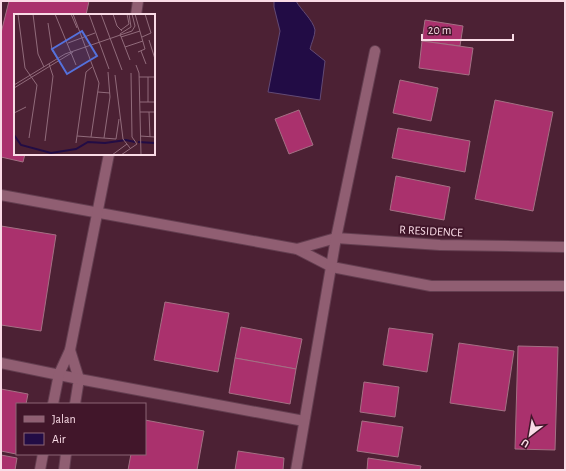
<svg xmlns="http://www.w3.org/2000/svg" width="566" height="471" viewBox="0 0 566 471" font-family="'Alegreya Sans',sans-serif">
	<style>
		.water { fill: #220c45; stroke: #624a75 }
		.building { fill: #aa316d; stroke: #a47084 }
		.lines { fill: none; stroke-linecap: round; stroke-linejoin: round }
		.street-casing { stroke: #643e50; stroke-width: 12 }
		.street { stroke: #905e72; stroke-width: 10 }
		.labels { text-anchor: middle; dominant-baseline: central; stroke-width: 4; stroke-linejoin: round; paint-order: stroke }
		.street-label { font-size: 12px; fill: #f9dbe6; stroke: #41162a }
		.inset-river { fill: none; stroke: #220c45; stroke-width: 2 }
		.inset-road { fill: none; stroke: #916b7b; stroke-width: 1 }
		.view { fill: #5471dc; fill-opacity: 0.15; stroke: #5471dc; stroke-width: 2 }
		.inset-edge { fill: none; stroke: #f9dbe6; stroke-width: 2 }
	</style>
	<rect width="100%" height="100%" fill="#4c2134"/>
	<path class="water" d="M274,1H296C301,10 313,20 315,30C315,36 311,44 310,49L325,61L320,100L268,92L280,31L274,7Z"/>
	<g class="building">
		<polygon points="9,1 89,1 86,15 15,15 15,154 25,154 23,162 1,157 1,33"/>
		<polygon points="425,20 463,26 460,46 422,41"/>
		<polygon points="422,41 473,48 469,75 419,68"/>
		<polygon points="400,80 438,88 431,121 393,113"/>
		<polygon points="495,100 553,112 533,211 475,199"/>
		<polygon points="299,110 313,145 289,154 275,119"/>
		<polygon points="398,128 470,141 465,172 392,158"/>
		<polygon points="396,176 450,187 444,220 390,210"/>
		<polygon points="1,226 56,235 41,331 1,325"/>
		<polygon points="165,302 229,313 218,372 154,360"/>
		<polygon points="241,327 302,339 296,369 235,358"/>
		<polygon points="389,328 433,334 427,372 383,365"/>
		<polygon points="459,343 514,351 505,411 450,403"/>
		<polygon points="518,346 558,347 555,450 515,449"/>
		<polygon points="235,358 296,369 290,404 229,393"/>
		<polygon points="364,382 399,387 395,417 360,412"/>
		<polygon points="1,389 28,394 26,404 17,404 16,454 1,451"/>
		<polygon points="145,420 204,431 197,470 128,470 131,454 145,454"/>
		<polygon points="362,421 403,427 398,457 357,451"/>
		<polygon points="238,451 284,458 283,470 235,470"/>
		<polygon points="1,455 17,458 15,470 1,470"/>
		<polygon points="368,458 421,466 420,470 367,470"/>
	</g>
	<g class="lines">
		<g class="street-casing">
			<g id="street">
				<polyline points="136,15 138,1"/>
				<polyline points="1,195 297,249 332,267 431,286 565,286"/>
				<polyline points="297,249 336,238 440,245 565,247"/>
				<polyline points="70,350 79,379 75,404"/>
				<polyline points="1,363 79,379 304,421"/>
				<polyline points="53,404 59,374 70,350 109,154"/>
				<polyline points="40,470 43,454"/>
				<polyline points="64,470 66,454"/>
				<polyline points="296,470 336,238 375,51"/>
			</g>
		</g>
		<use href="#street" class="street"/>
	</g>
	<g class="labels">
		<g class="street-label">
			<text transform="translate(431 231) rotate(3)">R RESIDENCE</text>
		</g>
	</g>
	<g transform="translate(14 14)">
		<rect width="141" height="141" fill="#4c2134"/>
		<path class="inset-river" d="M0,121L7,131L37,139L62,135L74,128L91,129L112,126L121,128M124,128L141,129"/>
		<path class="inset-road" d="M4,0L11,54L23,71L15,124M19,0L24,40L30,53M41,0L62,51M57,0L63,14M59,0L85,69L77,123M75,0L95,55M87,0L108,56M99,0L103,12L108,17M121,0L131,35L124,38M34,9L38,36L44,45M107,16L115,10L113,0M106,20L117,13L115,0M106,20L116,46M107,23L126,17M128,23L137,19L131,0M135,26L141,45M54,29L81,19M111,33L129,27M127,37L132,50M122,51L125,59L127,141M117,59L118,123L123,130M101,61L109,125L116,134M125,63H141M134,63V88M0,71L51,40L118,17L121,12L118,0M0,74L59,38M84,78L96,79M126,88H141M126,98H141M135,98L136,123M0,99L12,93M63,122L102,125L105,105M126,122L141,123M90,124L96,83L94,58M31,127L39,62L35,50M62,129L72,58L78,53M98,141L113,130M107,141L123,130"/>
		<path class="view" d="M68,17L83,42L53,60L38,35Z"/>
		<rect width="141" height="141" class="inset-edge"/>
	</g>
	<rect width="566" height="471" fill="none" stroke="#f9dbe6" stroke-width="4"/>
	<rect x="16" y="403" width="130" height="52" fill="#41162a" stroke="#8b6575"/>
	<rect x="24" y="416" width="20" height="6" fill="#905e72" stroke="#8b6575"/>
	<text x="52" y="423" font-size="12" fill="#f9dbe6">Jalan</text>
	<rect x="24" y="433" width="20" height="12" fill="#220c45" stroke="#8b6575"/>
	<text x="52" y="443" font-size="12" fill="#f9dbe6">Air</text>
	<g transform="translate(530 435) rotate(211)" stroke="#41162a" stroke-width="3" paint-order="stroke">
	<path d="M0-3L7 15L0 10L-7 15Z" fill="#f9dbe6"/>
	<text y="-6" font-size="11" font-weight="bold" text-anchor="middle" fill="#f9dbe6">U</text>
	</g>
	<path d="M422 34v6h91v-6" fill="none" stroke="#f9dbe6" stroke-width="2"/>
	<text x="428" y="34" font-size="12" fill="#f9dbe6" stroke="#41162a" stroke-width="3" paint-order="stroke">20 m</text>
</svg>
